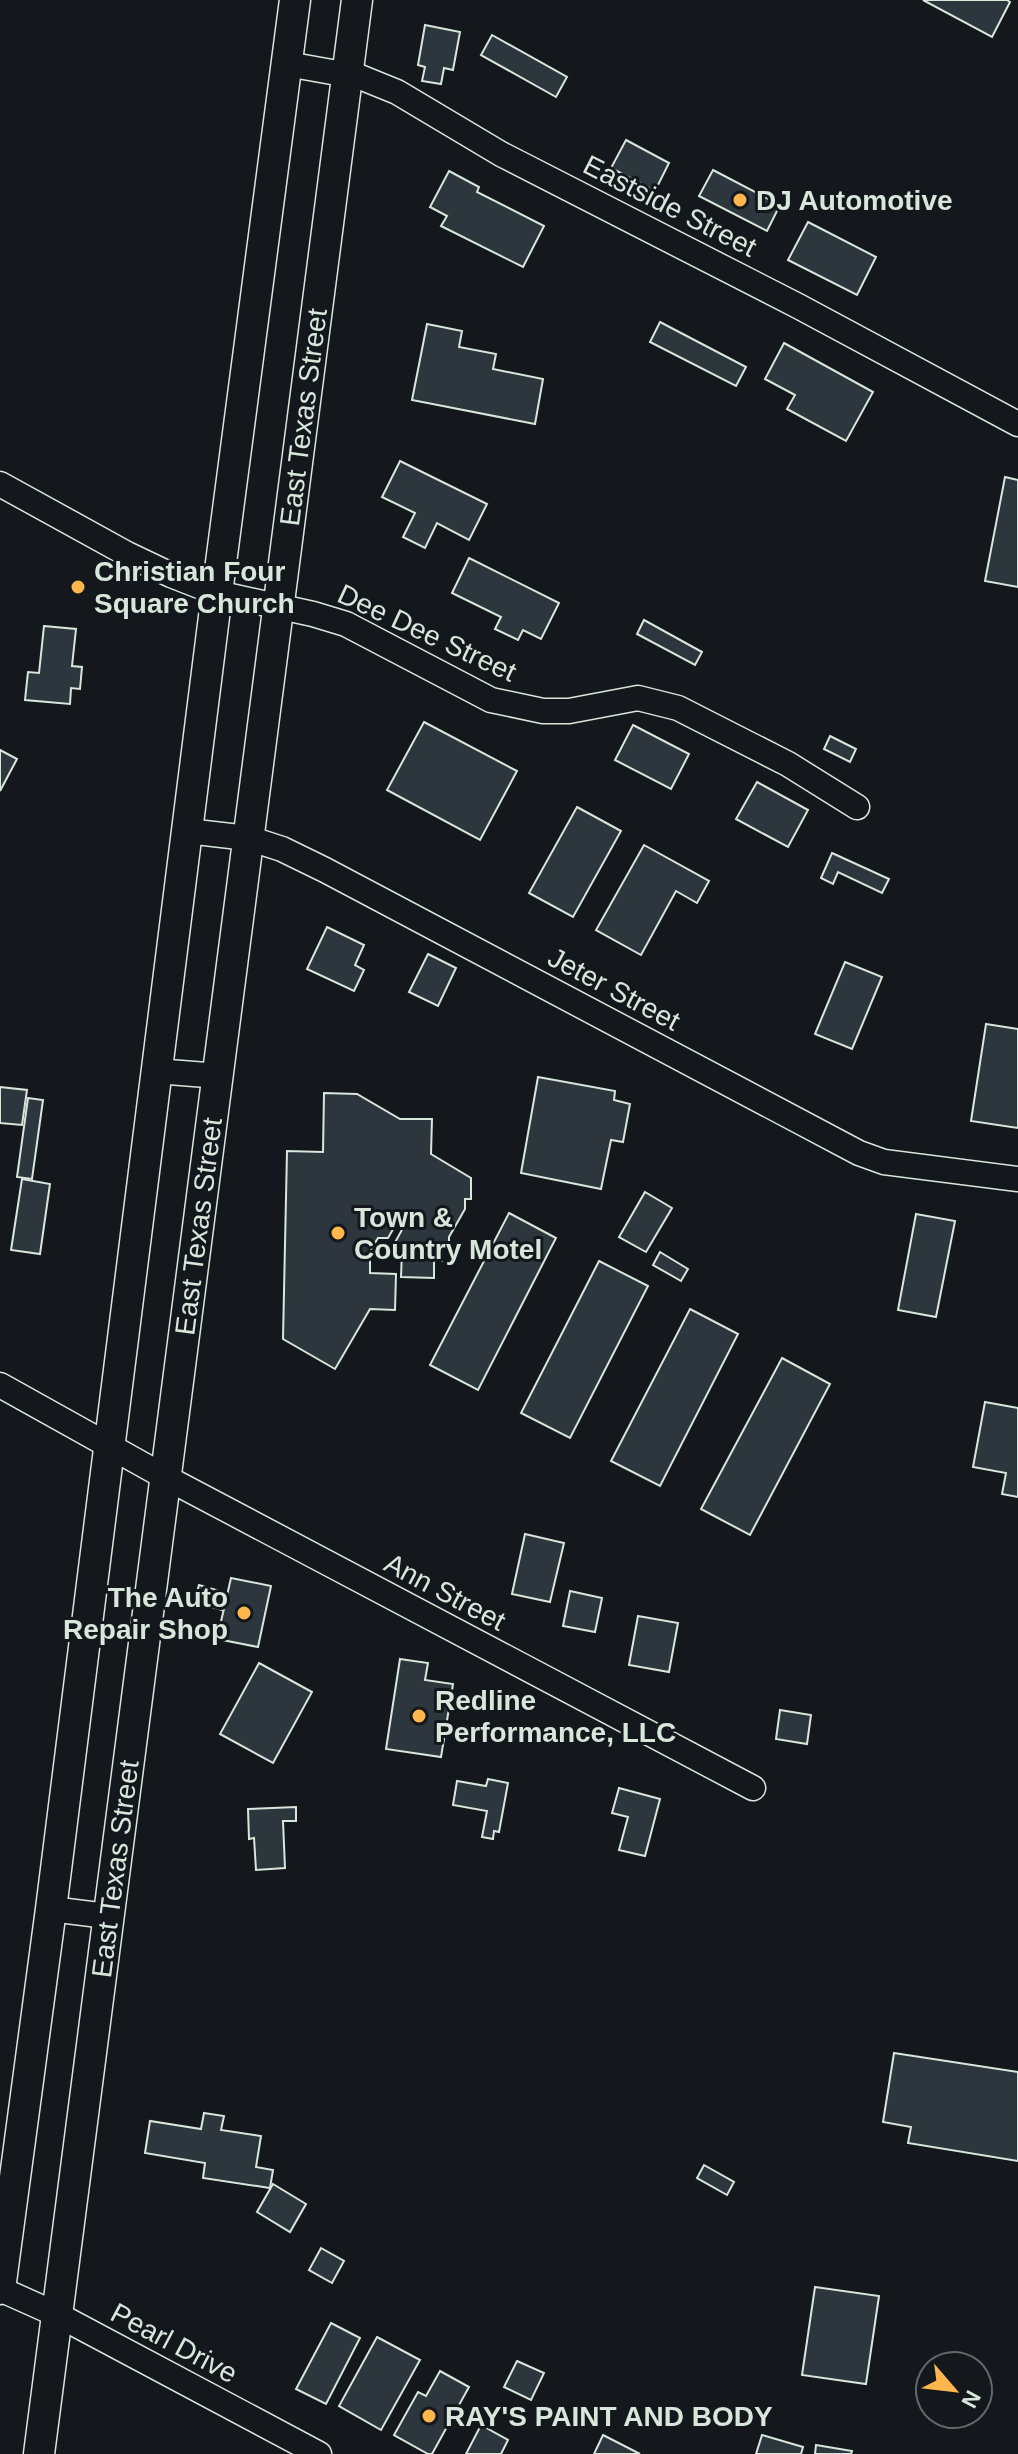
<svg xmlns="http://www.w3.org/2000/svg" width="1018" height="2454" viewBox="0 0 1018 2454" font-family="Arial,sans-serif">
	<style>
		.building { fill: #2c363c; stroke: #d8e6dc; stroke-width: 2 }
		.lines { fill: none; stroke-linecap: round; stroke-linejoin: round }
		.minor-casing { stroke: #d8e6dc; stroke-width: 27 }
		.major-casing { stroke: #d8e6dc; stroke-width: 33 }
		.minor { stroke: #14181c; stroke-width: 24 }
		.major { stroke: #14181c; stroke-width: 30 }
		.poi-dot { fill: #ffb74d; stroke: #14181c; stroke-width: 3 }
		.labels { text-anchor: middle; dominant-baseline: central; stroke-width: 6; stroke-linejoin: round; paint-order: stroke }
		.poi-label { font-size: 28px; font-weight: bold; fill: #d8e6dc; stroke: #14181c; text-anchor: start }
		.street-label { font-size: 28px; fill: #d8e6dc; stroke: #14181c }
	</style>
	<rect width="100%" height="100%" fill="#14181c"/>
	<g class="building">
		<polygon points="923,0 1007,0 1010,2 992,37"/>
		<polygon points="425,25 460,32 453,70 444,68 441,84 422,81 425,67 418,65"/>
		<polygon points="492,35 567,77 556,97 481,55"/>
		<polygon points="626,140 669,163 655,191 611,168"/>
		<polygon points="713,170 780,205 767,231 699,196"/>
		<polygon points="449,171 479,187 477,192 544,226 523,267 441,226 447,216 430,207"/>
		<polygon points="808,222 876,257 857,295 788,260"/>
		<polygon points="660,322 746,367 736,386 650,342"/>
		<polygon points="427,324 462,331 459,347 496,354 493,369 543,379 535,424 412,400"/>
		<polygon points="784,343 873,392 846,441 787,409 795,395 765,379"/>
		<polygon points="400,461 487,504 469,540 437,523 425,548 403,537 415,513 382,497"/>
		<polygon points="1005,477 1018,480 1018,587 985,581"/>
		<polygon points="469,558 559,603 541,639 523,630 518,640 495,629 501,617 452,593"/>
		<polygon points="644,620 702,652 695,665 637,634"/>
		<polygon points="44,626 76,629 72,666 82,667 80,689 71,688 70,704 25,700 28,672 39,673"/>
		<polygon points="424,722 517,771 480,840 387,790"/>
		<polygon points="633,725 689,754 671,789 615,760"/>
		<polygon points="830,736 856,749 850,762 824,749"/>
		<polygon points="0,750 17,759 0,791"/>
		<polygon points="757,782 808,810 788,847 736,819"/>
		<polygon points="577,807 621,831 573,917 529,893"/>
		<polygon points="644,845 709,881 697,903 676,891 641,955 596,930"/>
		<polygon points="832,853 889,879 882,893 838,872 833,884 821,878"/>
		<polygon points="327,927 364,945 355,965 364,970 354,991 307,969"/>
		<polygon points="428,954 456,968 438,1006 409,992"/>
		<polygon points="845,962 882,977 852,1049 815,1034"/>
		<polygon points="986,1024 1018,1029 1018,1128 971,1121"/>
		<polygon points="538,1077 615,1091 614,1100 630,1104 623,1142 611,1140 601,1189 521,1173"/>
		<polygon points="0,1087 27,1090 22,1125 0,1123"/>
		<polygon points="324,1093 357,1094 400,1119 432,1119 431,1154 471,1178 471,1199 465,1199 465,1209 449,1237 449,1245 442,1245 442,1261 434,1261 434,1278 401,1277 402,1251 393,1246 403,1228 396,1224 388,1238 378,1238 370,1251 370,1273 396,1274 395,1310 370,1309 335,1369 283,1339 287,1151 323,1152"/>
		<polygon points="28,1098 43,1100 32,1179 17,1177"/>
		<polygon points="22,1179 50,1184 40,1254 11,1250"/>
		<polygon points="645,1192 672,1208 646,1252 619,1237"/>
		<polygon points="509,1213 556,1238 478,1390 430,1365"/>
		<polygon points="916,1214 955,1221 936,1317 898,1310"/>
		<polygon points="660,1252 688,1269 681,1281 653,1265"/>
		<polygon points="599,1261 648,1286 570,1438 521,1413"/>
		<polygon points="690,1309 738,1334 660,1486 611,1461"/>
		<polygon points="782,1358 830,1384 750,1535 701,1509"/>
		<polygon points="985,1402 1018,1408 1018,1497 1002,1494 1006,1473 973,1467"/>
		<polygon points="525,1534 564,1543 550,1602 512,1594"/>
		<polygon points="231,1578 271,1586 258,1647 217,1639"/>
		<polygon points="199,1585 226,1593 222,1610 194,1602"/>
		<polygon points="570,1591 602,1598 595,1632 563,1626"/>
		<polygon points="638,1616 678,1623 669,1672 629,1665"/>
		<polygon points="400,1659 428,1663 425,1680 453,1684 441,1757 386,1749"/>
		<polygon points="259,1663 312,1692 273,1763 220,1734"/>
		<polygon points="780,1710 811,1715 807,1744 776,1739"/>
		<polygon points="488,1779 508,1783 499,1832 494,1831 493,1839 482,1837 487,1811 453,1805 457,1781 486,1786"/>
		<polygon points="619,1788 660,1799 645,1856 619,1850 628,1817 612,1813"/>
		<polygon points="296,1807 296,1821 283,1821 285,1868 256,1870 254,1838 249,1839 248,1809"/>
		<polygon points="894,2053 1018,2072 1018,2161 908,2143 911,2127 883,2122"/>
		<polygon points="204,2113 224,2116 221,2130 261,2136 256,2167 273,2170 270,2188 203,2178 205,2163 145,2153 150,2121 201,2129"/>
		<polygon points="704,2165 734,2182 727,2195 697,2178"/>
		<polygon points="273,2184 306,2204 290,2232 257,2212"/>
		<polygon points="321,2248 344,2261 332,2283 309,2270"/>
		<polygon points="815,2287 879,2296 866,2384 802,2375"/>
		<polygon points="331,2323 360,2338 326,2404 296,2389"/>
		<polygon points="377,2337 420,2360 381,2430 339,2406"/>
		<polygon points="517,2361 544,2373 531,2400 504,2387"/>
		<polygon points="440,2371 469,2387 432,2454 428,2454 394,2435 418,2392 426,2396"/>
		<polygon points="481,2425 508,2440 501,2454 466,2454"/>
		<polygon points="603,2435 640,2454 594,2454"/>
		<polygon points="762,2435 803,2447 801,2454 756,2454"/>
		<polygon points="816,2445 852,2451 851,2454 815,2454"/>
	</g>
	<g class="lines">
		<g class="minor-casing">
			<g id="minor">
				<polyline points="287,64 360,77 397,92 501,154 798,306 1018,424"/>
				<polyline points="0,484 127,554 171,575 217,593 313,614 346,624 491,700 543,711 569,711 638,698 678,708 788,764 857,807"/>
				<polyline points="187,831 248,838 282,849 325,870 859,1153 884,1162 1018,1179"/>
				<polyline points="156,1071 219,1076"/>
				<polyline points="0,1385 165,1477 753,1788"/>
				<polyline points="51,1909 107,1916"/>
				<polyline points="0,2289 58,2315 319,2454"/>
			</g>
		</g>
		<g class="major-casing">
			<g id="major">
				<polyline points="0,2289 51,1909 217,593 295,0"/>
				<path id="s1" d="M39,2454L357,0"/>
			</g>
		</g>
		<use href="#minor" class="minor"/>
		<use href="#major" class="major"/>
	</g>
	<g class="poi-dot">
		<circle cx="740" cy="200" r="8"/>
		<circle cx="78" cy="587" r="8"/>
		<circle cx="338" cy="1233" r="8"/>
		<circle cx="244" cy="1613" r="8"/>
		<circle cx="419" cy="1716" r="8"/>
		<circle cx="429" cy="2416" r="8"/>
	</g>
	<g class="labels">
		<g class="poi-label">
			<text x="756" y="200">DJ Automotive</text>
			<text x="94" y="571">Christian Four<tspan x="94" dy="32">Square Church</tspan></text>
			<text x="354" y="1217">Town &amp;<tspan x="354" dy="32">Country Motel</tspan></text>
			<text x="228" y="1597" text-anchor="end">The Auto<tspan x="228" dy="32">Repair Shop</tspan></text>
			<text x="435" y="1700">Redline<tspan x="435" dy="32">Performance, LLC</tspan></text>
			<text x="445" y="2416">RAY'S PAINT AND BODY</text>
		</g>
		<g class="street-label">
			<text transform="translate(670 206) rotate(27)">Eastside Street</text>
			<text stroke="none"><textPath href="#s1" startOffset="2054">East Texas Street</textPath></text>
			<text transform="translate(427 633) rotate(25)">Dee Dee Street</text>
			<text transform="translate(614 989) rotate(28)">Jeter Street</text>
			<text stroke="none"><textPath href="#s1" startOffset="1238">East Texas Street</textPath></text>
			<text transform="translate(445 1592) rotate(28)">Ann Street</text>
			<text stroke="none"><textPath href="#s1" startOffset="590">East Texas Street</textPath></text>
			<text transform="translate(174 2343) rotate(28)">Pearl Drive</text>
		</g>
	</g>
	<g transform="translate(954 2390) rotate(118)"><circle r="38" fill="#14181c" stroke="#626a69" stroke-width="2"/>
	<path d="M0-6L14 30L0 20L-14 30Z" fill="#ffb74d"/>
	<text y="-12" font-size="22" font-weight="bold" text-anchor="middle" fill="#d8e6dc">N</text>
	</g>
</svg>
